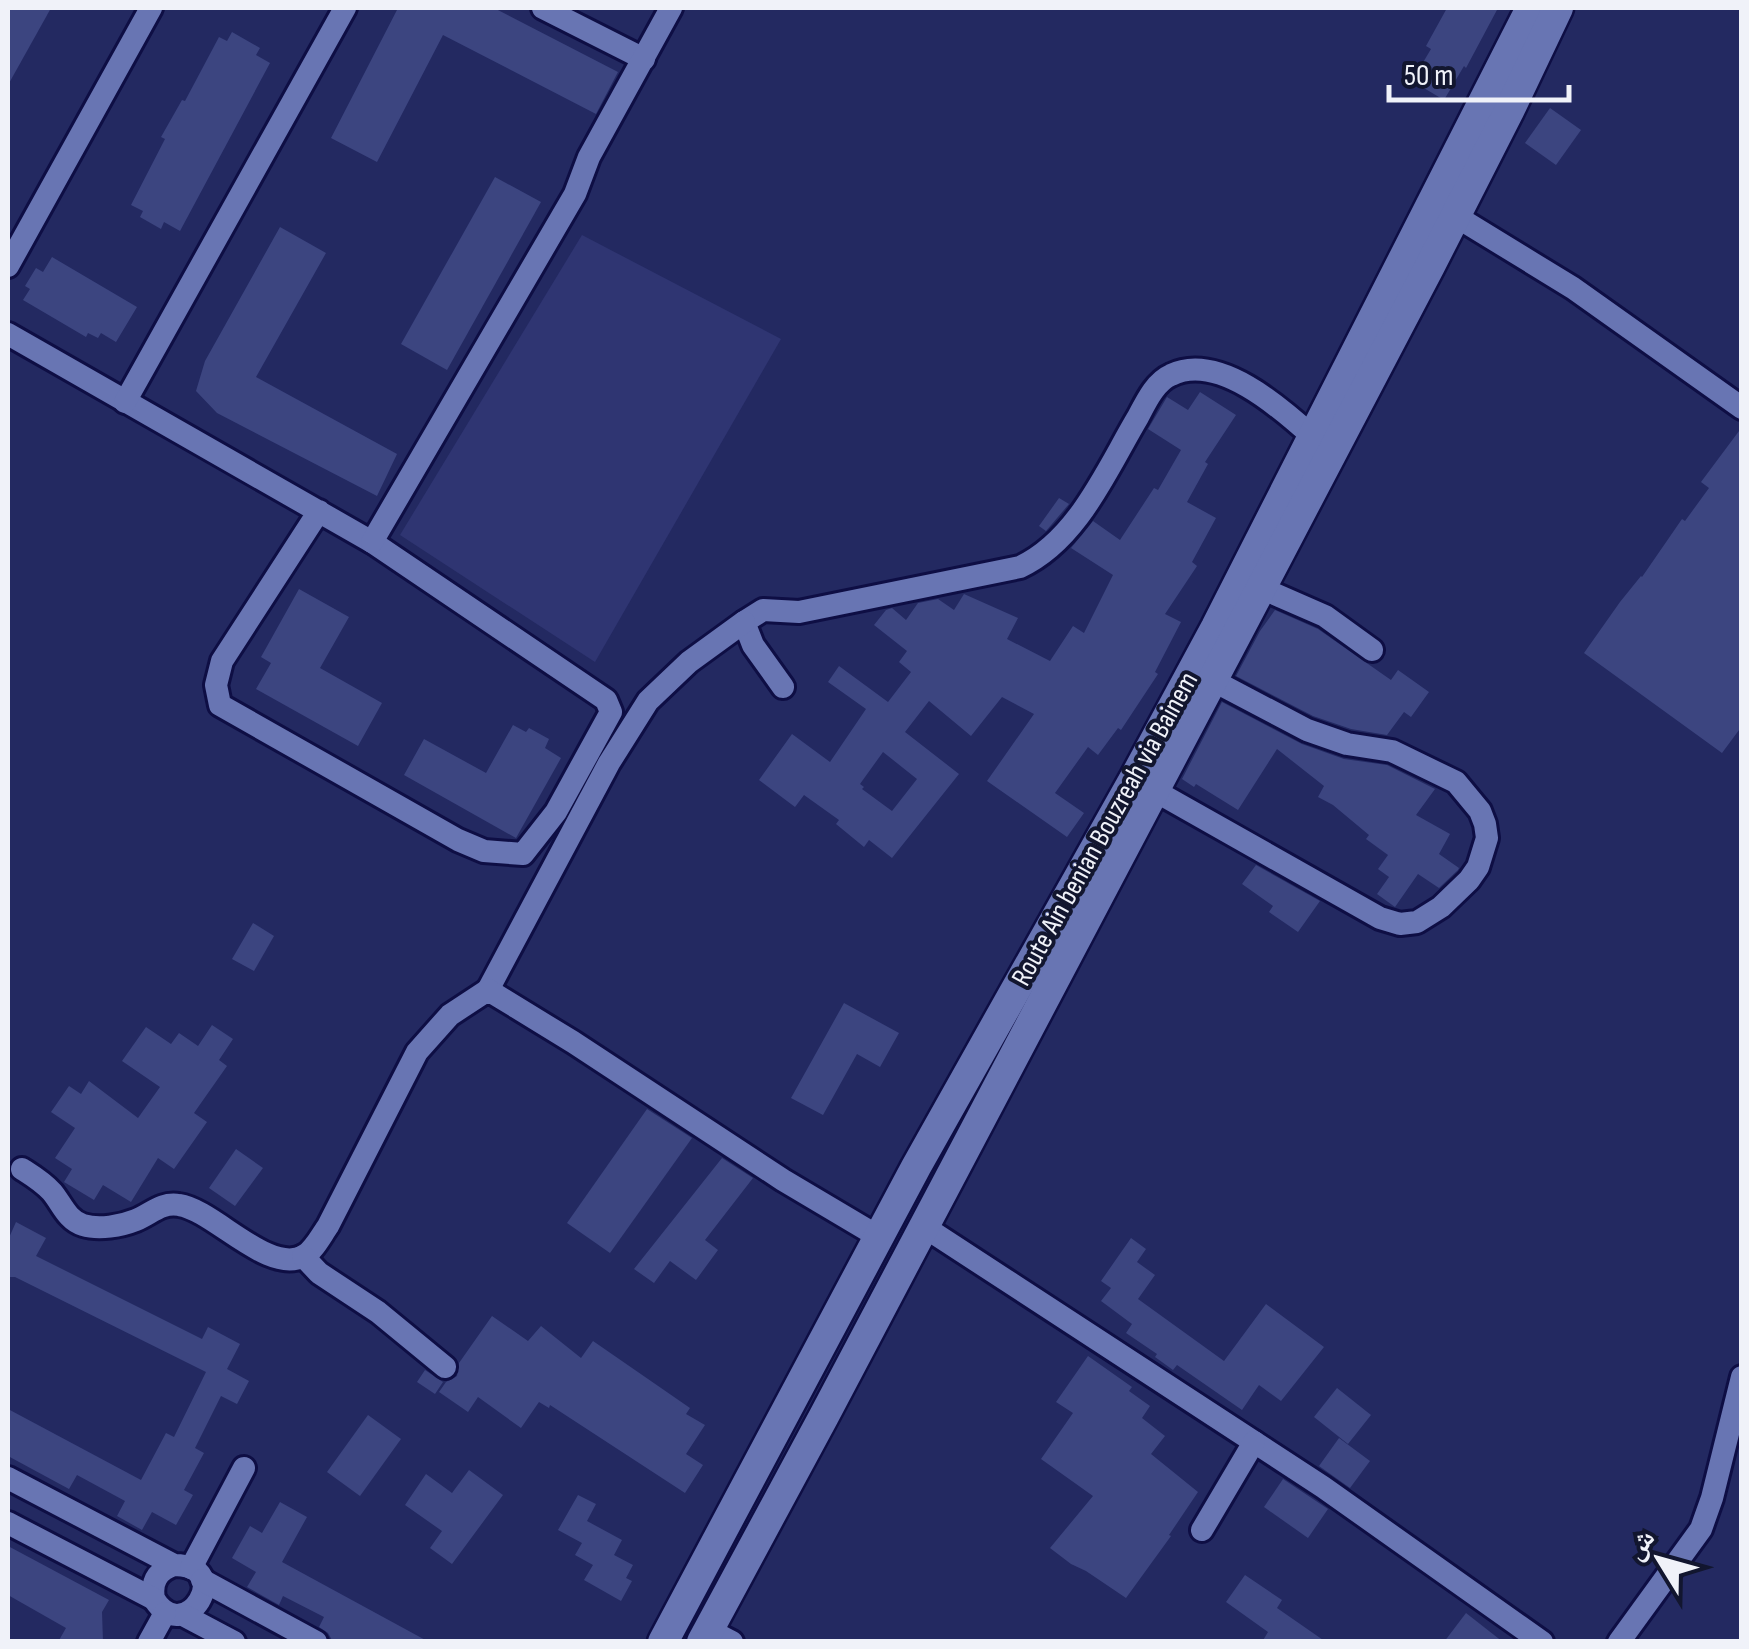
<svg xmlns="http://www.w3.org/2000/svg" width="1749" height="1649" viewBox="0 0 1749 1649" font-family="'Sofia Sans Condensed','Noto Naskh Arabic',sans-serif">
	<style>
		.built { fill: #2f3572 }
		.building { fill: #3c4580; fill-rule: evenodd }
		.lines { fill: none; stroke-linecap: round; stroke-linejoin: round }
		.minor-casing { stroke: #0e0e44; stroke-width: 28 }
		.secondary-casing { stroke: #0e0e44; stroke-width: 35 }
		.minor { stroke: #6875b3; stroke-width: 22 }
		.secondary { stroke: #6875b3; stroke-width: 30 }
		.labels { text-anchor: middle; dominant-baseline: central; stroke-width: 8; stroke-linejoin: round; paint-order: stroke }
		.street-label { font-size: 28px; fill: #f0f2f9; stroke: #12162f }
	</style>
	<rect width="100%" height="100%" fill="#232961"/>
	<polygon class="built" points="582,235 781,339 595,662 400,535"/>
	<g class="building">
		<polygon points="8,8 51,8 8,85"/>
		<polygon points="398,8 494,8 618,72 596,114 443,35 377,162 331,138"/>
		<polygon points="1447,8 1498,8 1466,68 1464,66 1444,100 1412,81 1431,49 1426,46"/>
		<polygon points="232,32 260,48 256,55 270,63 180,231 164,222 161,229 140,217 143,211 131,205 165,139 161,137 182,100 185,101 219,37 227,41"/>
		<polygon points="1550,108 1581,130 1556,165 1525,143"/>
		<polygon points="495,177 541,202 447,370 401,344"/>
		<polygon points="280,227 326,253 256,377 397,454 377,496 217,413 196,391 205,361"/>
		<polygon points="52,257 137,307 116,342 101,333 98,338 88,333 86,337 23,300 30,289 25,286 36,268 43,272"/>
		<path d="M1200,392L1236,415L1205,462L1208,464L1187,502L1216,518L1192,562L1197,566L1165,614L1181,622L1155,672L1158,674L1121,730L1118,728L1098,755L1088,747L1055,793L1084,813L1067,837L987,781L1034,714L1002,697L971,736L929,701L905,732L959,774L892,858L869,840L864,847L836,824L839,820L804,795L795,807L759,780L792,734L830,762L866,709L828,682L839,666L888,702L911,672L899,662L907,651L874,625L886,610L892,608L906,620L918,603L938,599L954,610L964,594L1018,618L1007,639L1050,661L1073,626L1084,633L1113,575L1071,548L1093,521L1120,540L1154,488L1158,490L1181,450L1148,429L1167,397L1188,410ZM883,752L917,779L892,811L862,789L864,787L860,784Z"/>
		<polygon points="1742,427 1742,726 1722,753 1584,653 1620,602 1641,576 1642,577 1682,519 1685,521 1709,488 1701,482"/>
		<polygon points="1059,498 1069,504 1046,531 1039,526"/>
		<polygon points="299,589 349,617 320,668 382,703 358,746 256,689 271,663 261,657"/>
		<polygon points="1275,610 1318,629 1391,680 1398,670 1429,692 1411,717 1404,712 1387,735 1351,729 1313,716 1236,676 1260,631"/>
		<polygon points="1222,702 1302,744 1344,759 1387,765 1435,789 1416,815 1450,834 1439,854 1459,868 1458,870 1439,888 1418,874 1395,907 1377,894 1389,877 1378,869 1388,855 1366,839 1369,835 1333,805 1318,797 1324,786 1277,749 1238,810 1196,784 1194,787 1182,779"/>
		<polygon points="513,725 526,732 529,728 549,739 545,748 561,758 516,838 404,775 424,739 486,773"/>
		<polygon points="1256,865 1320,901 1298,932 1269,912 1273,906 1242,884"/>
		<polygon points="253,923 274,936 254,971 232,959"/>
		<polygon points="844,1003 899,1033 880,1067 857,1054 823,1115 791,1098"/>
		<polygon points="212,1025 233,1039 219,1060 227,1066 194,1113 207,1122 174,1169 158,1158 131,1202 103,1185 94,1200 64,1182 72,1169 55,1158 75,1128 51,1112 69,1086 81,1094 89,1081 138,1118 160,1087 122,1061 146,1027 171,1044 179,1033 198,1046"/>
		<polygon points="647,1109 692,1138 610,1253 567,1223"/>
		<polygon points="236,1149 263,1168 235,1206 209,1188"/>
		<polygon points="722,1158 753,1178 705,1240 718,1250 696,1280 670,1261 654,1283 634,1269"/>
		<polygon points="16,1222 46,1238 36,1256 202,1339 208,1327 240,1344 227,1369 249,1381 237,1404 221,1396 195,1448 204,1453 184,1490 193,1495 176,1525 152,1512 142,1530 117,1516 125,1501 77,1475 69,1489 8,1456 8,1409 141,1480 166,1433 174,1437 206,1372 15,1277 8,1277 8,1240"/>
		<polygon points="1131,1238 1146,1249 1137,1262 1155,1275 1138,1299 1224,1361 1266,1304 1324,1347 1281,1401 1259,1385 1242,1410 1177,1365 1173,1370 1155,1357 1157,1354 1126,1333 1132,1324 1101,1301 1111,1288 1101,1281"/>
		<polygon points="492,1316 528,1341 541,1326 581,1358 593,1341 690,1408 686,1414 705,1425 686,1454 703,1465 685,1493 550,1405 549,1408 539,1402 521,1428 478,1397 468,1412 439,1392 446,1382 457,1376 459,1363"/>
		<polygon points="1088,1356 1132,1387 1129,1391 1150,1406 1142,1418 1165,1436 1151,1454 1198,1492 1169,1535 1171,1536 1126,1598 1086,1571 1071,1564 1050,1548 1093,1496 1041,1459 1073,1413 1056,1402"/>
		<polygon points="425,1370 443,1382 435,1394 417,1382"/>
		<polygon points="1337,1388 1371,1415 1348,1444 1314,1417"/>
		<polygon points="368,1415 401,1439 360,1496 327,1472"/>
		<polygon points="1339,1438 1370,1461 1350,1488 1319,1466"/>
		<polygon points="469,1470 503,1495 452,1564 430,1548 442,1531 405,1505 426,1474 452,1493"/>
		<polygon points="1283,1479 1328,1509 1308,1538 1264,1507"/>
		<polygon points="578,1495 596,1504 587,1521 622,1540 614,1555 633,1565 626,1578 632,1581 621,1601 584,1580 593,1565 575,1555 582,1543 558,1530"/>
		<polygon points="280,1502 307,1517 282,1562 429,1642 333,1642 328,1633 319,1627 324,1617 283,1596 279,1605 247,1587 256,1572 232,1558 250,1526 262,1533"/>
		<polygon points="8,1546 109,1600 102,1612 103,1642 58,1642 66,1628 8,1595"/>
		<polygon points="1245,1575 1282,1600 1277,1608 1326,1642 1262,1642 1268,1632 1226,1602"/>
		<polygon points="1466,1613 1503,1642 1444,1642"/>
	</g>
	<g class="lines">
		<g class="minor-casing">
			<g id="minor">
				<polyline points="543,8 644,59"/>
				<polyline points="1444,209 1573,288 1742,408"/>
				<polyline points="8,266 151,8"/>
				<polyline points="8,334 372,542 606,700 611,712 556,812 523,854 484,851 458,840 220,705 216,685 222,661 319,511"/>
				<polyline points="125,402 345,8"/>
				<polyline points="372,542 575,194 589,157 671,8"/>
				<polyline points="1261,588 1325,616 1372,650"/>
				<path d="M783,687L753,645L744,622L763,610L799,612L1020,567C1078,540 1107,469 1138,417C1146,402 1155,382 1171,375C1218,352 1281,408 1313,437"/>
				<polyline points="1141,783 1380,918 1400,924 1417,922 1441,907 1469,880 1478,867 1487,838 1485,824 1480,811 1456,782 1392,751 1347,744 1307,730 1212,680"/>
				<polyline points="488,990 609,763 648,701 689,662 744,622"/>
				<path d="M22,1169C33,1176 43,1182 52,1192C62,1204 67,1220 83,1225C99,1230 121,1226 136,1220C151,1214 161,1202 179,1205C214,1210 268,1275 304,1256C314,1250 321,1236 328,1226L417,1052L450,1015L488,990L573,1042L783,1180L879,1237"/>
				<polyline points="923,1226 1323,1487 1542,1642"/>
				<polyline points="303,1256 319,1273 378,1312 445,1367"/>
				<path d="M8,1478L174,1565C237,1565 185,1649 154,1599C151,1582 157,1571 174,1565"/>
				<polyline points="8,1523 154,1599"/>
				<polyline points="1202,1530 1254,1442"/>
				<polyline points="191,1568 244,1468"/>
				<polyline points="202,1580 316,1642"/>
				<polyline points="185,1616 234,1642"/>
				<polyline points="709,1630 732,1642"/>
				<polyline points="149,1642 165,1613"/>
				<polyline points="1619,1642 1701,1529 1712,1498 1742,1377"/>
			</g>
		</g>
		<g class="secondary-casing">
			<g id="secondary">
				<polyline points="663,1642 916,1167 1134,779 1216,627 1531,8"/>
				<polyline points="702,1642 824,1416 1239,630 1430,266 1509,111 1558,8"/>
			</g>
		</g>
		<use href="#minor" class="minor"/>
		<use href="#secondary" class="secondary"/>
	</g>
	<g class="labels">
		<g class="street-label">
			<text transform="translate(1105 829) rotate(-61)">Route Ain benian Bouzreah via Bainem</text>
		</g>
	</g>
	<rect width="1749" height="1649" fill="none" stroke="#f0f2f9" stroke-width="20"/>
	<g transform="translate(1659 1559) rotate(307)" stroke="#12162f" stroke-width="8" paint-order="stroke">
	<path d="M0-8L18 38L0 25L-18 38Z" fill="#f0f2f9"/>
	<text y="-15" font-size="28" font-weight="bold" text-anchor="middle" fill="#f0f2f9">ش</text>
	</g>
	<path d="M1389 85v15h180v-15" fill="none" stroke="#f0f2f9" stroke-width="5"/>
	<text x="1404" y="85" font-size="30" fill="#f0f2f9" stroke="#12162f" stroke-width="8" paint-order="stroke">50 m</text>
</svg>
